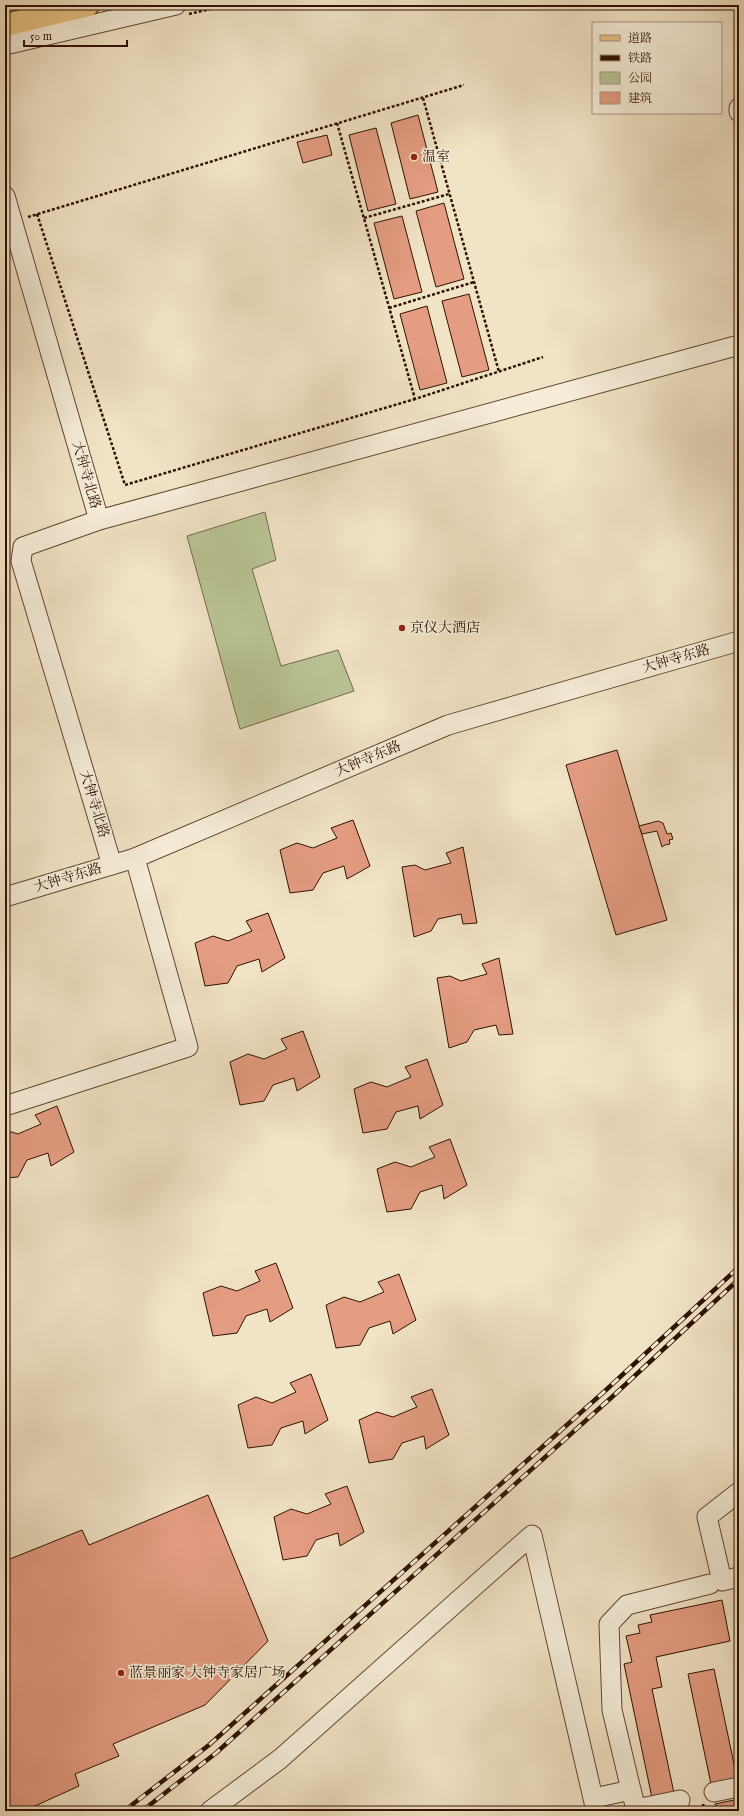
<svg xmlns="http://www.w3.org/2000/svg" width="744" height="1816" viewBox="0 0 744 1816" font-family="'IM FELL English','Noto Serif SC',serif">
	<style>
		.green { fill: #b9c495; stroke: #746b4a }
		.building { fill: #e49c82; stroke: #2f1200 }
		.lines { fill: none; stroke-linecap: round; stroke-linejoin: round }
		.minor-casing { stroke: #604631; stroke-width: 21 }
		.major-casing { stroke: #2f1200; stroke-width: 24 }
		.path { stroke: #2f1200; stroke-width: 2.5; stroke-dasharray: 3 2; stroke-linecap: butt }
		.minor { stroke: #f6edd9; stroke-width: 19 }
		.major { stroke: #e8c282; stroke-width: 22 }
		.rail-casing { stroke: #2f1200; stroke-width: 4.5 }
		.rail { stroke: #f6edd9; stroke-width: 3; stroke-dasharray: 9; stroke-linecap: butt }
		.poi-dot { fill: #8f2418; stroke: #f6edd9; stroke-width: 1.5 }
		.labels { text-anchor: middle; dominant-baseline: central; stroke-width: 3.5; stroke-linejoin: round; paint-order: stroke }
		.poi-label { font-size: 14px; fill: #2f1200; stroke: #f6edd9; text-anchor: start }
		.street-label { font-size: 14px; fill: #2f1200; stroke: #f6edd9 }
	</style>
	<rect width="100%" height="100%" fill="#f1e3c5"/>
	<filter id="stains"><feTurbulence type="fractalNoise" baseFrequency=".005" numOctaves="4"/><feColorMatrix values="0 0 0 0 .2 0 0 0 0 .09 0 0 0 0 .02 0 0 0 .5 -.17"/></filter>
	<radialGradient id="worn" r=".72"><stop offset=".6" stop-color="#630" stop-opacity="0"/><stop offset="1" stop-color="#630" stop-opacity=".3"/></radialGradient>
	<polygon class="green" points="265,512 276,560 252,569 281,666 338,650 354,691 240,729 187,536"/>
	<g class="building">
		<polygon points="418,115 438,192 410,199 391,123"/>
		<polygon points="376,128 396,204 368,211 349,135"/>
		<polygon points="327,135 332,155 303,163 297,142"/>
		<polygon points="444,203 464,279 436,287 416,211"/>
		<polygon points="402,216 422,292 394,299 374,223"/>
		<polygon points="469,294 489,370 462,377 442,301"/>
		<polygon points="427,306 447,383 420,390 400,314"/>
		<polygon points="617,750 667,920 616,935 566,765"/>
		<polygon points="353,820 370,866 347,879 344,866 323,873 313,890 290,893 280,850 297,843 313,848 337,838 331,828"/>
		<polygon points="658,821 663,823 667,834 671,833 673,839 669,840 670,844 665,845 662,847 657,831 642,834 639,826"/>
		<polygon points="463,847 477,923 463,924 461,914 438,919 431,931 414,937 402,867 415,865 425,870 451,863 446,853"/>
		<polygon points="268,913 285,958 262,972 259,959 237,966 228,983 205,986 195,943 213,936 228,941 252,931 246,921"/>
		<polygon points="499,958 513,1034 499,1035 496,1025 474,1030 467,1042 449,1048 437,978 450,976 461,981 487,974 482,964"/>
		<polygon points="303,1031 320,1077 297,1091 294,1078 273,1085 264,1101 240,1105 230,1062 248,1054 264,1059 287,1049 281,1039"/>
		<polygon points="427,1059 443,1105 420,1119 418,1106 396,1112 387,1129 363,1133 354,1089 371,1082 387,1087 411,1077 405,1067"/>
		<polygon points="57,1106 74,1152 51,1166 48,1153 27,1160 18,1177 5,1178 5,1130 18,1134 41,1124 35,1115"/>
		<polygon points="450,1139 467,1185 444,1199 442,1185 420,1192 411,1209 387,1212 377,1169 395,1162 411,1167 435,1157 429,1147"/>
		<polygon points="276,1263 293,1308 270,1322 267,1309 246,1316 237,1333 213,1336 203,1293 221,1286 237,1291 260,1281 255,1271"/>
		<polygon points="399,1274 416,1320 393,1334 390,1321 369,1328 360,1345 336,1348 326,1305 344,1297 360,1302 384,1292 378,1282"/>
		<polygon points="311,1374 328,1420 305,1434 303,1421 281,1428 272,1445 248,1448 238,1405 256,1397 272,1403 296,1392 290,1383"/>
		<polygon points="432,1389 449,1435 426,1449 424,1436 402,1443 393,1459 369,1463 359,1420 377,1412 393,1417 417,1407 411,1397"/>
		<polygon points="347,1486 364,1532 340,1546 338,1533 316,1540 307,1556 283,1560 274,1517 291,1509 307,1514 331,1504 325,1494"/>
		<polygon points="208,1495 268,1641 205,1705 113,1744 119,1756 75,1774 79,1786 35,1806 37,1811 5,1811 5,1561 82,1530 89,1545"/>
		<polygon points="722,1600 730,1641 656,1657 662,1687 652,1689 674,1793 652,1798 624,1664 632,1662 626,1636 640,1633 638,1625 652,1622 650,1615"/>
		<polygon points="714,1669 738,1783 712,1789 688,1674"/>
		<polygon points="739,1799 739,1811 717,1811 715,1804"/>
	</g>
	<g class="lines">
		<g class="minor-casing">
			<g id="minor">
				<polyline points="5,45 176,5"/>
				<polyline points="739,108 739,112"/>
				<polyline points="5,196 99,520"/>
				<polyline points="112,865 21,561 23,547 99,520 739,345"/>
				<polyline points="5,897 135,858 448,725 739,641"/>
				<polyline points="5,1106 188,1047 135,858"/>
				<polyline points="739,1492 707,1517 722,1581 739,1577"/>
				<polyline points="631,1790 636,1809 680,1800"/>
				<polyline points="714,1792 739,1787"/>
				<polyline points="594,1798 631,1790 612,1710 609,1624 627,1605 710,1584"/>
				<polyline points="210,1811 280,1759 532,1535 596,1811"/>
			</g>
		</g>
		<g class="major-casing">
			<polyline id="major" points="5,25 88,5"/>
		</g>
		<g class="path">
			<polyline points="189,14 228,5"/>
			<polyline points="423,98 499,372"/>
			<polyline points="337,123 415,399 543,357"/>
			<polyline points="37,214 125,485 415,399"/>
			<polyline points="28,217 464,85"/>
			<polyline points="364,218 449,194"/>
			<polyline points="389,308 474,282"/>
			<polyline points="703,1804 705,1811"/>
		</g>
		<use href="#minor" class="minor"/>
		<use href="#major" class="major"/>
		<g class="rail-casing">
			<g id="rail">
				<polyline points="124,1811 209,1745 606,1390 739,1267"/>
				<polyline points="142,1811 216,1753 612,1397 739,1279"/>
			</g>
		</g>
		<use href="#rail" class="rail"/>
	</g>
	<g class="poi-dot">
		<circle cx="414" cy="157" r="4"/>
		<circle cx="402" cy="628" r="4"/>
		<circle cx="121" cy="1673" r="4"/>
	</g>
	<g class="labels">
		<g class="poi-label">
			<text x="422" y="157">温室</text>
			<text x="410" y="628">京仪大酒店</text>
			<text x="129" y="1673">蓝景丽家 大钟寺家居广场</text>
		</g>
		<g class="street-label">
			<text transform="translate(86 475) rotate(74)">大钟寺北路</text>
			<text transform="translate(676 659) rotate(-16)">大钟寺东路</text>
			<text transform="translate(368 759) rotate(-23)">大钟寺东路</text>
			<text transform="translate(94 804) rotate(73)">大钟寺北路</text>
			<text transform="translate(68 878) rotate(-17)">大钟寺东路</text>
		</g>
	</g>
	<rect width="744" height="1816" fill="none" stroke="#f1e3c5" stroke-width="20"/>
	<rect x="6" y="6" width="732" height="1804" fill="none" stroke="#2f1200" stroke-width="2"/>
	<rect x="10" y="10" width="724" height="1796" fill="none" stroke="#2f1200"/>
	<rect x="592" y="22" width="130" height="92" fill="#f6edd9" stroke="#a69582"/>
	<rect x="600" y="35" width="20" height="6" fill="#e8c282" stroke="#a69582"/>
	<text x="628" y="42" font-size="12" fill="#2f1200">道路</text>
	<rect x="600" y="55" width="20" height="6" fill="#2f1200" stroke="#a69582"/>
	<text x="628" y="62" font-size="12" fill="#2f1200">铁路</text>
	<rect x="600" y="72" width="20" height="12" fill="#b9c495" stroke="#a69582"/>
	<text x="628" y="82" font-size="12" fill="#2f1200">公园</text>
	<rect x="600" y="92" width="20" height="12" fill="#e49c82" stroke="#a69582"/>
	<text x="628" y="102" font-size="12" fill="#2f1200">建筑</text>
	<path d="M24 40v6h103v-6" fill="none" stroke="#2f1200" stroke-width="2"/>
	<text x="30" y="40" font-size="12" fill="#2f1200" stroke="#f6edd9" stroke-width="3" paint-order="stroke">50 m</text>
	<rect width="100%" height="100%" filter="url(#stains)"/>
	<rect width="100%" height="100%" fill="url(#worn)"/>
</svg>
